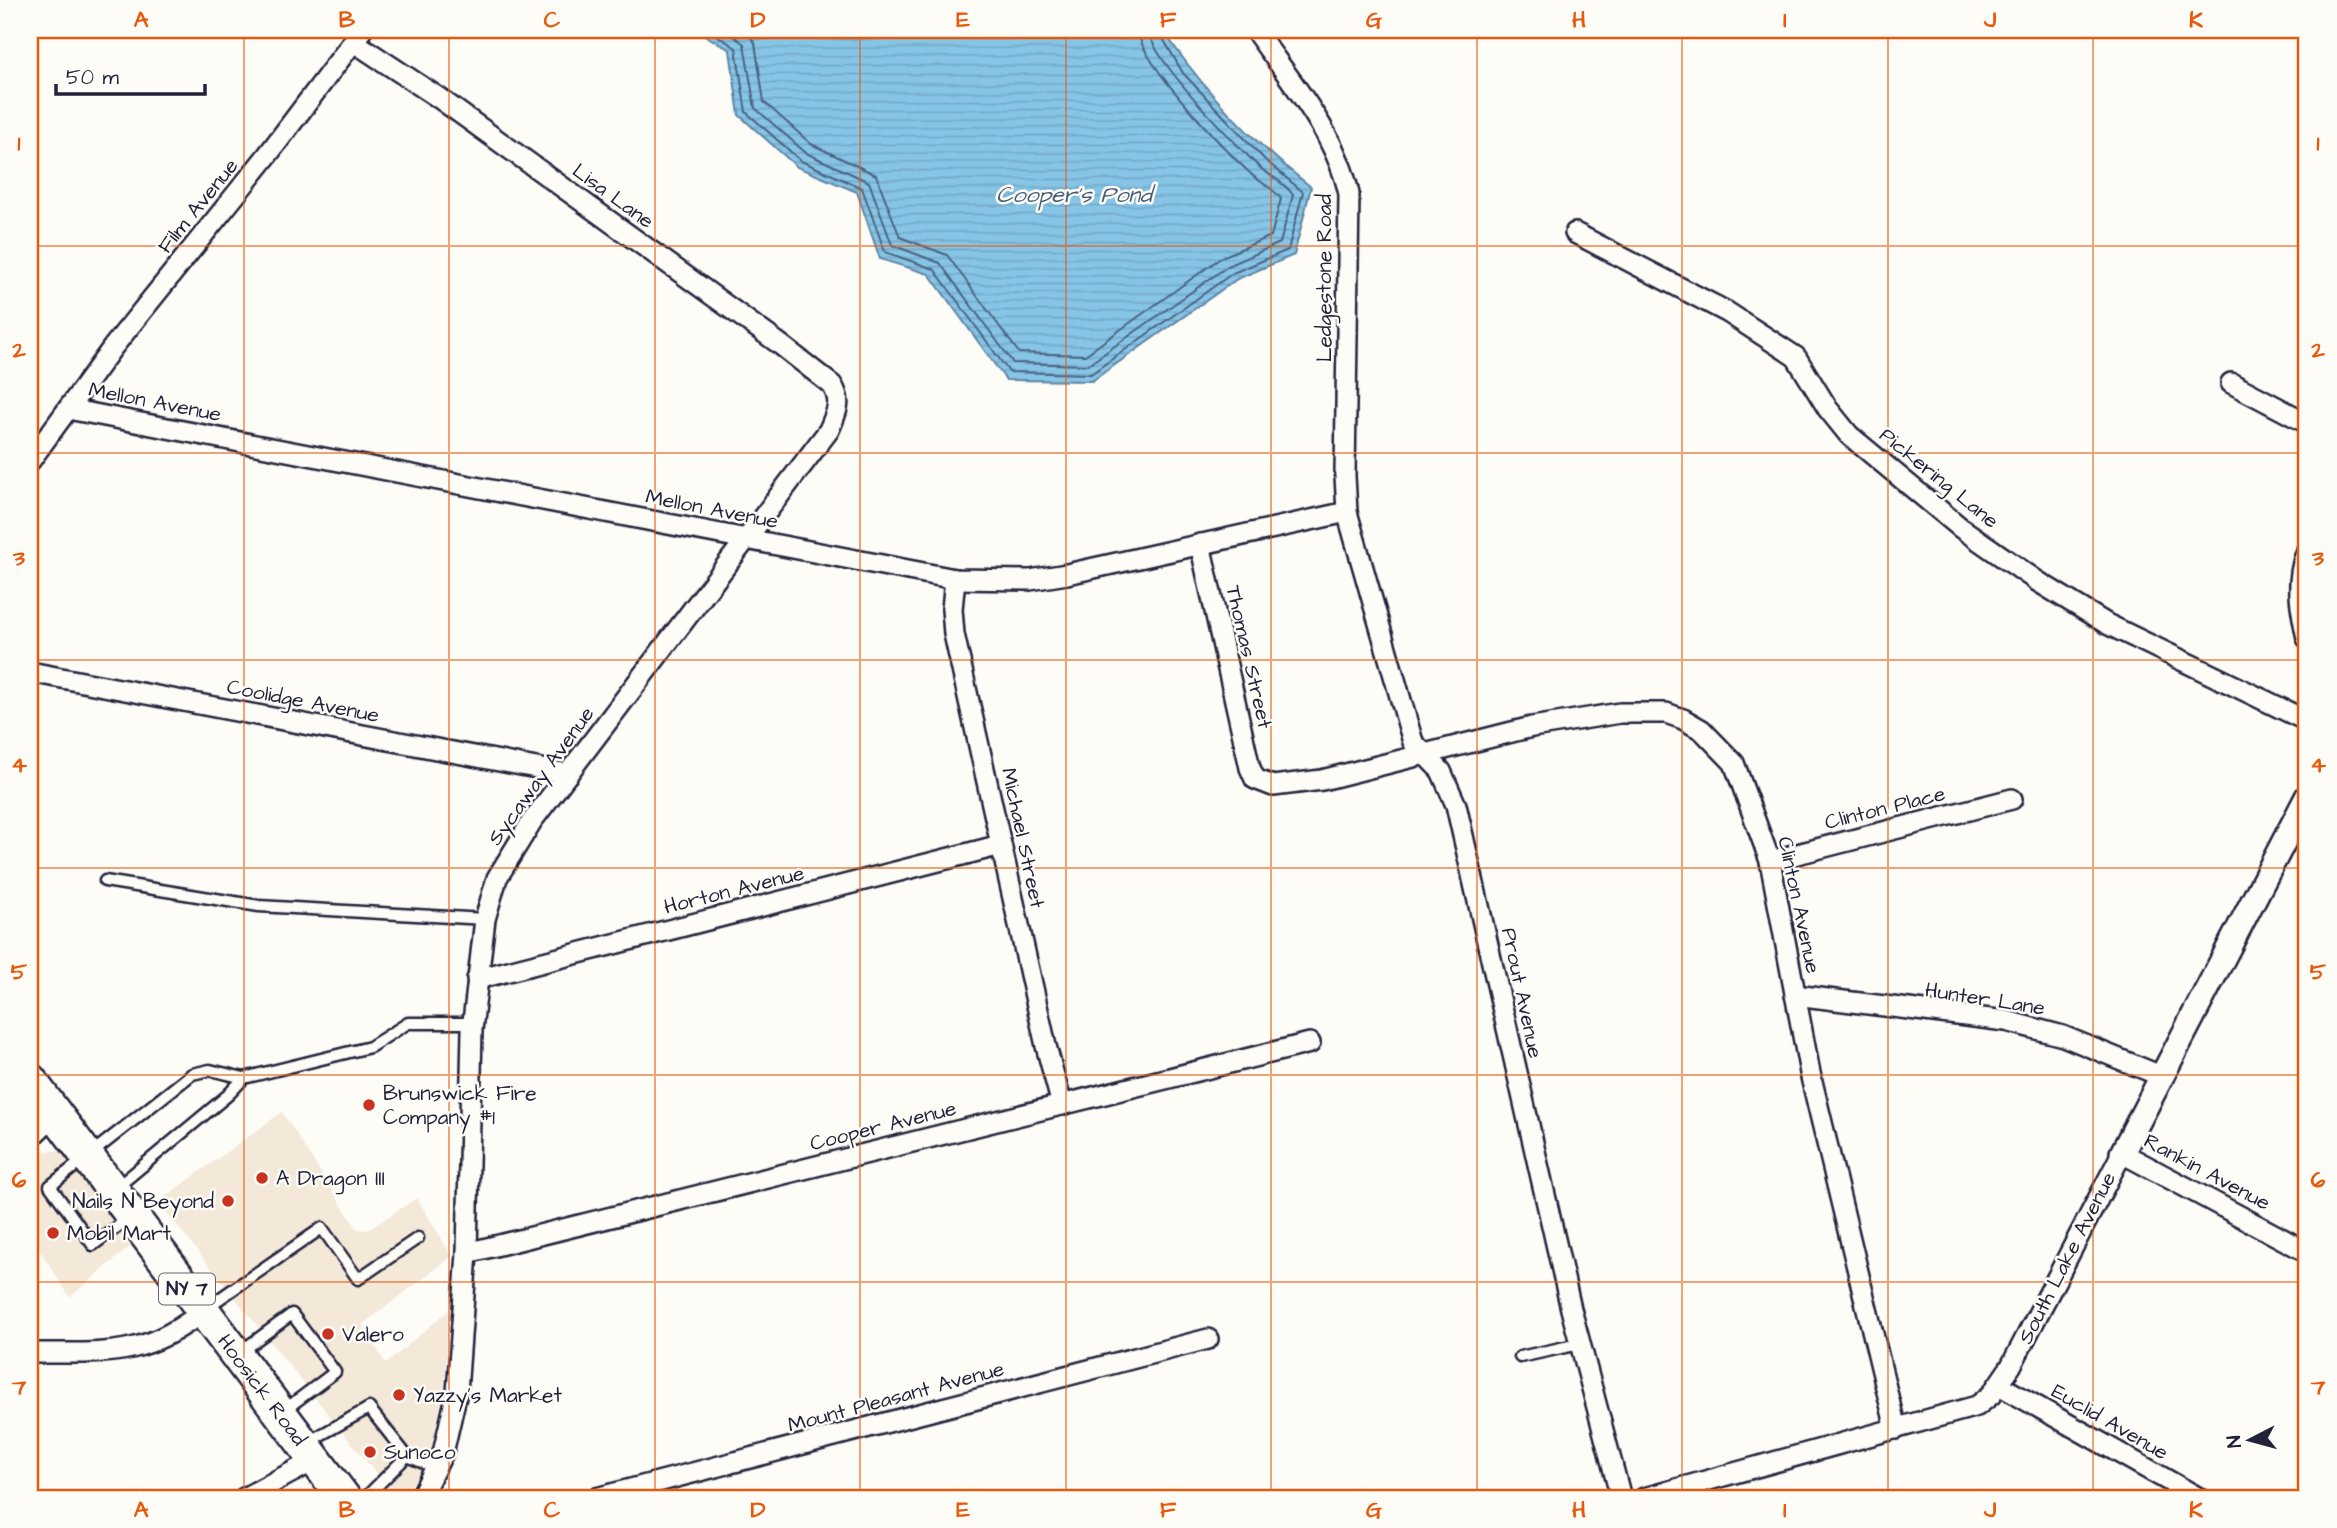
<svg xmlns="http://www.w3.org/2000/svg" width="2337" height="1528" viewBox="0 0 2337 1528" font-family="'Architects Daughter',sans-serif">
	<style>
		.built { fill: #f4e8d8 }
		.water { fill: url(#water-rules); stroke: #5f84a2; stroke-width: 2 }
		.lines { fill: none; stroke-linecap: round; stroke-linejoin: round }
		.shore { stroke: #4a6380; stroke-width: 2 }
		.service-casing { stroke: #22223b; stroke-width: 15 }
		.minor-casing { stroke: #22223b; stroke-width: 24 }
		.tertiary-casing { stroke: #22223b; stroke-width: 28 }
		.trunk-casing { stroke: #22223b; stroke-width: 37 }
		.service { stroke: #fdfcf7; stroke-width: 10 }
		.minor { stroke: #fdfcf7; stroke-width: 19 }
		.tertiary { stroke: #fdfcf7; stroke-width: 23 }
		.trunk { stroke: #fdfcf7; stroke-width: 32 }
		.grid { fill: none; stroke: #e8590c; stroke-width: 2; stroke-opacity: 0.55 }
		.poi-dot { fill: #c8321e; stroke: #fdfcf7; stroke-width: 2.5 }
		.labels { text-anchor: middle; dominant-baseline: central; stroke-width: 5; stroke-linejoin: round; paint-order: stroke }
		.shield { fill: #fdfcf7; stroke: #646373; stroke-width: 2 }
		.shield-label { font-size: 19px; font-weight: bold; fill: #22223b }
		.street-label { font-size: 21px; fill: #22223b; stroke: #fdfcf7 }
		.poi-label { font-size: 21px; fill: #22223b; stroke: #fdfcf7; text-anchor: start }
		.water-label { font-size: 23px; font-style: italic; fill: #455b77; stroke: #fdfcf7 }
		.neatline { fill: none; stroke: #e8590c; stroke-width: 2.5 }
		.grid-label { font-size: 23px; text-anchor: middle; font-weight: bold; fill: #e8590c }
	</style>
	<defs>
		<pattern id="water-rules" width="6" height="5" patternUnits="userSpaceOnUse" patternTransform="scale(1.75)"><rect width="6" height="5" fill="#87c5e7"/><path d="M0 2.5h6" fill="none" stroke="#74a9c7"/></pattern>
	</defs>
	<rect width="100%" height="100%" fill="#fdfcf7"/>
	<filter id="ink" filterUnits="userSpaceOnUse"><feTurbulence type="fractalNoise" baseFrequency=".0143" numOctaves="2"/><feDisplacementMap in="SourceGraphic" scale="14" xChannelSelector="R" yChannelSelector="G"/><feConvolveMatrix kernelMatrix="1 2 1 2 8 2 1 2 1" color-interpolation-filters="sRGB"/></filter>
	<g filter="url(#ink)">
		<g class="built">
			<polygon points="282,1112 357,1229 368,1230 417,1198 452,1256 362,1325 386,1364 450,1309 444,1391 429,1456 412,1485 395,1497 158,1202"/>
			<polygon points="63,1150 131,1246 70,1297 30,1235 30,1153"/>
		</g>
		<path class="water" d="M696,30H1163C1203,90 1254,143 1311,187L1294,255L1237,279L1092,381L1006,380L929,274L880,259L857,192L797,167L739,115L730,50Z"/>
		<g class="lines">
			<g class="shore">
				<polyline points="709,30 736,48 746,112 801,161 862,188 885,252 934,269 1009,372 1091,374 1233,273 1288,250 1303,192 1264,159 1183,73 1158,30"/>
				<path d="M726,30L744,44L755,108L806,153L869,182L892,245L940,263L1013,363L1088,365L1228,266L1280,243L1293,195C1285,182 1267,175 1256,164C1233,141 1150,58 1149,30"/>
				<path d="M746,30L755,43L764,102L811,144L876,175L900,237L947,255L1019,353L1085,355L1222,257L1271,236L1281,199C1275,189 1261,183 1252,175C1227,152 1139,61 1138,30"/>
			</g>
			<g class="service-casing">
				<g id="service">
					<polyline points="105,881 259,906 485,919"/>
					<polyline points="244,1078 370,1047 408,1023 472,1023"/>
					<polyline points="116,1188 228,1095 244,1078 210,1070 192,1074 50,1186 93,1245 128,1219"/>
					<polyline points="206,1308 322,1228 358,1279 418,1238"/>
					<polyline points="240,1352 292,1314 335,1372 283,1411"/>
					<polyline points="1520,1357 1579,1344"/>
					<polyline points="308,1442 369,1408 407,1456 365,1498"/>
					<polyline points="407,1456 436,1468"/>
				</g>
			</g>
			<g class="minor-casing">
				<g id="minor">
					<path d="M1255,30C1290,81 1336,133 1349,194L1345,476L1347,512L1413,742L1441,771L1456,805L1571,1309L1621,1498"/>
					<path d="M354,42L439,98L781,345L832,385C843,402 836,413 829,430L532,821L497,878L485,919L472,1030L467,1253L457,1392L443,1453L420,1498"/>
					<polyline points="1575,233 1727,312 1796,357 1828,409 1849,435 1961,528 2037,581 2107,624 2307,721"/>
					<polyline points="2231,383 2307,423"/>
					<polyline points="68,409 955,579 1030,580 1067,574 1347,512"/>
					<polyline points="30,461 113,347 266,157 362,30"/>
					<polyline points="1200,544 1250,768 1255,779 1273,786 1322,780 1532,727 1620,713 1666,713 1683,719 1702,730 1734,763 1770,861 1810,1073 1896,1429"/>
					<path d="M2307,550C2295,581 2300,606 2307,638"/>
					<polyline points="955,579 952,609 954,634 1046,1046 1062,1105"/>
					<polyline points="30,672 568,774"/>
					<polyline points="1770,861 2012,799"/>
					<polyline points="477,979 1001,845"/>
					<polyline points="1795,995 2006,1021 2063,1036 2161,1076"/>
					<polyline points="30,1138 55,1114"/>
					<polyline points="467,1253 1310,1043"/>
					<path d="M30,1353C102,1352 143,1360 203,1311"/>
					<polyline points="1999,1385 2199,1498"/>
					<polyline points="244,1498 315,1460"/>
					<polyline points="596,1498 1208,1339"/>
					<polyline points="1644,1498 1977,1406 1991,1395 2011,1366 2122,1153 2307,1252"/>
				</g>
			</g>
			<g class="tertiary-casing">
				<polyline id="tertiary" points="2122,1153 2307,797"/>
			</g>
			<g class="trunk-casing">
				<polyline id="trunk" points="30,1080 344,1498"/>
			</g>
			<use href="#service" class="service"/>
			<use href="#minor" class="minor"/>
			<use href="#tertiary" class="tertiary"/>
			<use href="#trunk" class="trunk"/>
		</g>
	</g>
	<path class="grid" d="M244,30V1498M449,30V1498M655,30V1498M860,30V1498M1066,30V1498M1271,30V1498M1477,30V1498M1682,30V1498M1888,30V1498M2093,30V1498M30,246H2307M30,453H2307M30,660H2307M30,868H2307M30,1075H2307M30,1282H2307"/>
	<g class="poi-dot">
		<circle cx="369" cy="1105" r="7"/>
		<circle cx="262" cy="1178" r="7"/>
		<circle cx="228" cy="1201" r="7"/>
		<circle cx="53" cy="1233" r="7"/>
		<circle cx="328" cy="1334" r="7"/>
		<circle cx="399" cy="1395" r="7"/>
		<circle cx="370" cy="1452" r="7"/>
	</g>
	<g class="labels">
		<rect class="shield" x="159" y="1273.5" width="56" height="31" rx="5"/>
		<g class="shield-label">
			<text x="187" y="1289">NY 7</text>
		</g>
		<g class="street-label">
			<text transform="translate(613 196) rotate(36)">Lisa Lane</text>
			<text transform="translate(198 206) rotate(-51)">Film Avenue</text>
			<text transform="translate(1324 278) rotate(-90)">Ledgestone Road</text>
			<text transform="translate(155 402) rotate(11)">Mellon Avenue</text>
			<text transform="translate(1939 478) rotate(39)">Pickering Lane</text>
			<text transform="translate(712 509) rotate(11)">Mellon Avenue</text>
			<text transform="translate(1249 657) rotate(77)">Thomas Street</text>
			<text transform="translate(303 701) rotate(11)">Coolidge Avenue</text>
			<text transform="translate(541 776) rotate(-54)">Sycaway Avenue</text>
			<text transform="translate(1885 808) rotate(-14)">Clinton Place</text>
			<text transform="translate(1023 838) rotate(78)">Michael Street</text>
			<text transform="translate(734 890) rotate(-14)">Horton Avenue</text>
			<text transform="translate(1799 905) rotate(78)">Clinton Avenue</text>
			<text transform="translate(1522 993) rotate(78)">Prout Avenue</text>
			<text transform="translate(1985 999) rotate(9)">Hunter Lane</text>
			<text transform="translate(883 1126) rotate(-14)">Cooper Avenue</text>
			<text transform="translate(2207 1172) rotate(28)">Rankin Avenue</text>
			<text transform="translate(2067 1258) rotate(-63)">South Lake Avenue</text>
			<text transform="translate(262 1390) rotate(53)">Hoosick Road</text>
			<text transform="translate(896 1397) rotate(-15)">Mount Pleasant Avenue</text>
			<text transform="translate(2110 1422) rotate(30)">Euclid Avenue</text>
		</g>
		<g class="poi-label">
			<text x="383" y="1093">Brunswick Fire<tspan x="383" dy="24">Company #1</tspan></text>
			<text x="276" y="1178">A Dragon III</text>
			<text x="214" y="1201" text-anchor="end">Nails N Beyond</text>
			<text x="67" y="1233">Mobil Mart</text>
			<text x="342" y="1334">Valero</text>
			<text x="413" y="1395">Yazzy's Market</text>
			<text x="384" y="1452">Sunoco</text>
		</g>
		<g class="water-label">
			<text x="1074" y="195">Cooper's Pond</text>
		</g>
	</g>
	<rect width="2337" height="1528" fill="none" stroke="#fdfcf7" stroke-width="77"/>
	<g transform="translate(2250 1440) rotate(264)" stroke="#fdfcf7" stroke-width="5" paint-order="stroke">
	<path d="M0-5L12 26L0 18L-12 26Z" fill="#22223b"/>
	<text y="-10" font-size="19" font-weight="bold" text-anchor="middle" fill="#22223b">N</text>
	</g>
	<path d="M56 84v10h149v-10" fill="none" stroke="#22223b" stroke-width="3.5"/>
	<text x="66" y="84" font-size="21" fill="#22223b" stroke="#fdfcf7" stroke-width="5" paint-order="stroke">50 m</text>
	<rect x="38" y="38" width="2260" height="1452" class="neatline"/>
	<g class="grid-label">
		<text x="141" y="27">A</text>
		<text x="347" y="27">B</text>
		<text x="552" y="27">C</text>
		<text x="758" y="27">D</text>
		<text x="963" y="27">E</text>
		<text x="1168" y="27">F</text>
		<text x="1374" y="27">G</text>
		<text x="1579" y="27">H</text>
		<text x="1785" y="27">I</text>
		<text x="1990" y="27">J</text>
		<text x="2196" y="27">K</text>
		<text x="19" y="150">1</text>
		<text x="2318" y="150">1</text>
		<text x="19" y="357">2</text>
		<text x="2318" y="357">2</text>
		<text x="19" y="565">3</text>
		<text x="2318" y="565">3</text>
		<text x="19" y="772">4</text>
		<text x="2318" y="772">4</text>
		<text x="19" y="979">5</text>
		<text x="2318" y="979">5</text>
		<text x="19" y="1187">6</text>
		<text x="2318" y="1187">6</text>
		<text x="19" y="1394">7</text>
		<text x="2318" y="1394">7</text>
		<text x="141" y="1517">A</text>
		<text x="347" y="1517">B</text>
		<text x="552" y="1517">C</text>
		<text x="758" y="1517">D</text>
		<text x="963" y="1517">E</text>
		<text x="1168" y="1517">F</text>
		<text x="1374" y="1517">G</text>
		<text x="1579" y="1517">H</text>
		<text x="1785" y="1517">I</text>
		<text x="1990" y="1517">J</text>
		<text x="2196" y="1517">K</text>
	</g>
</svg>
